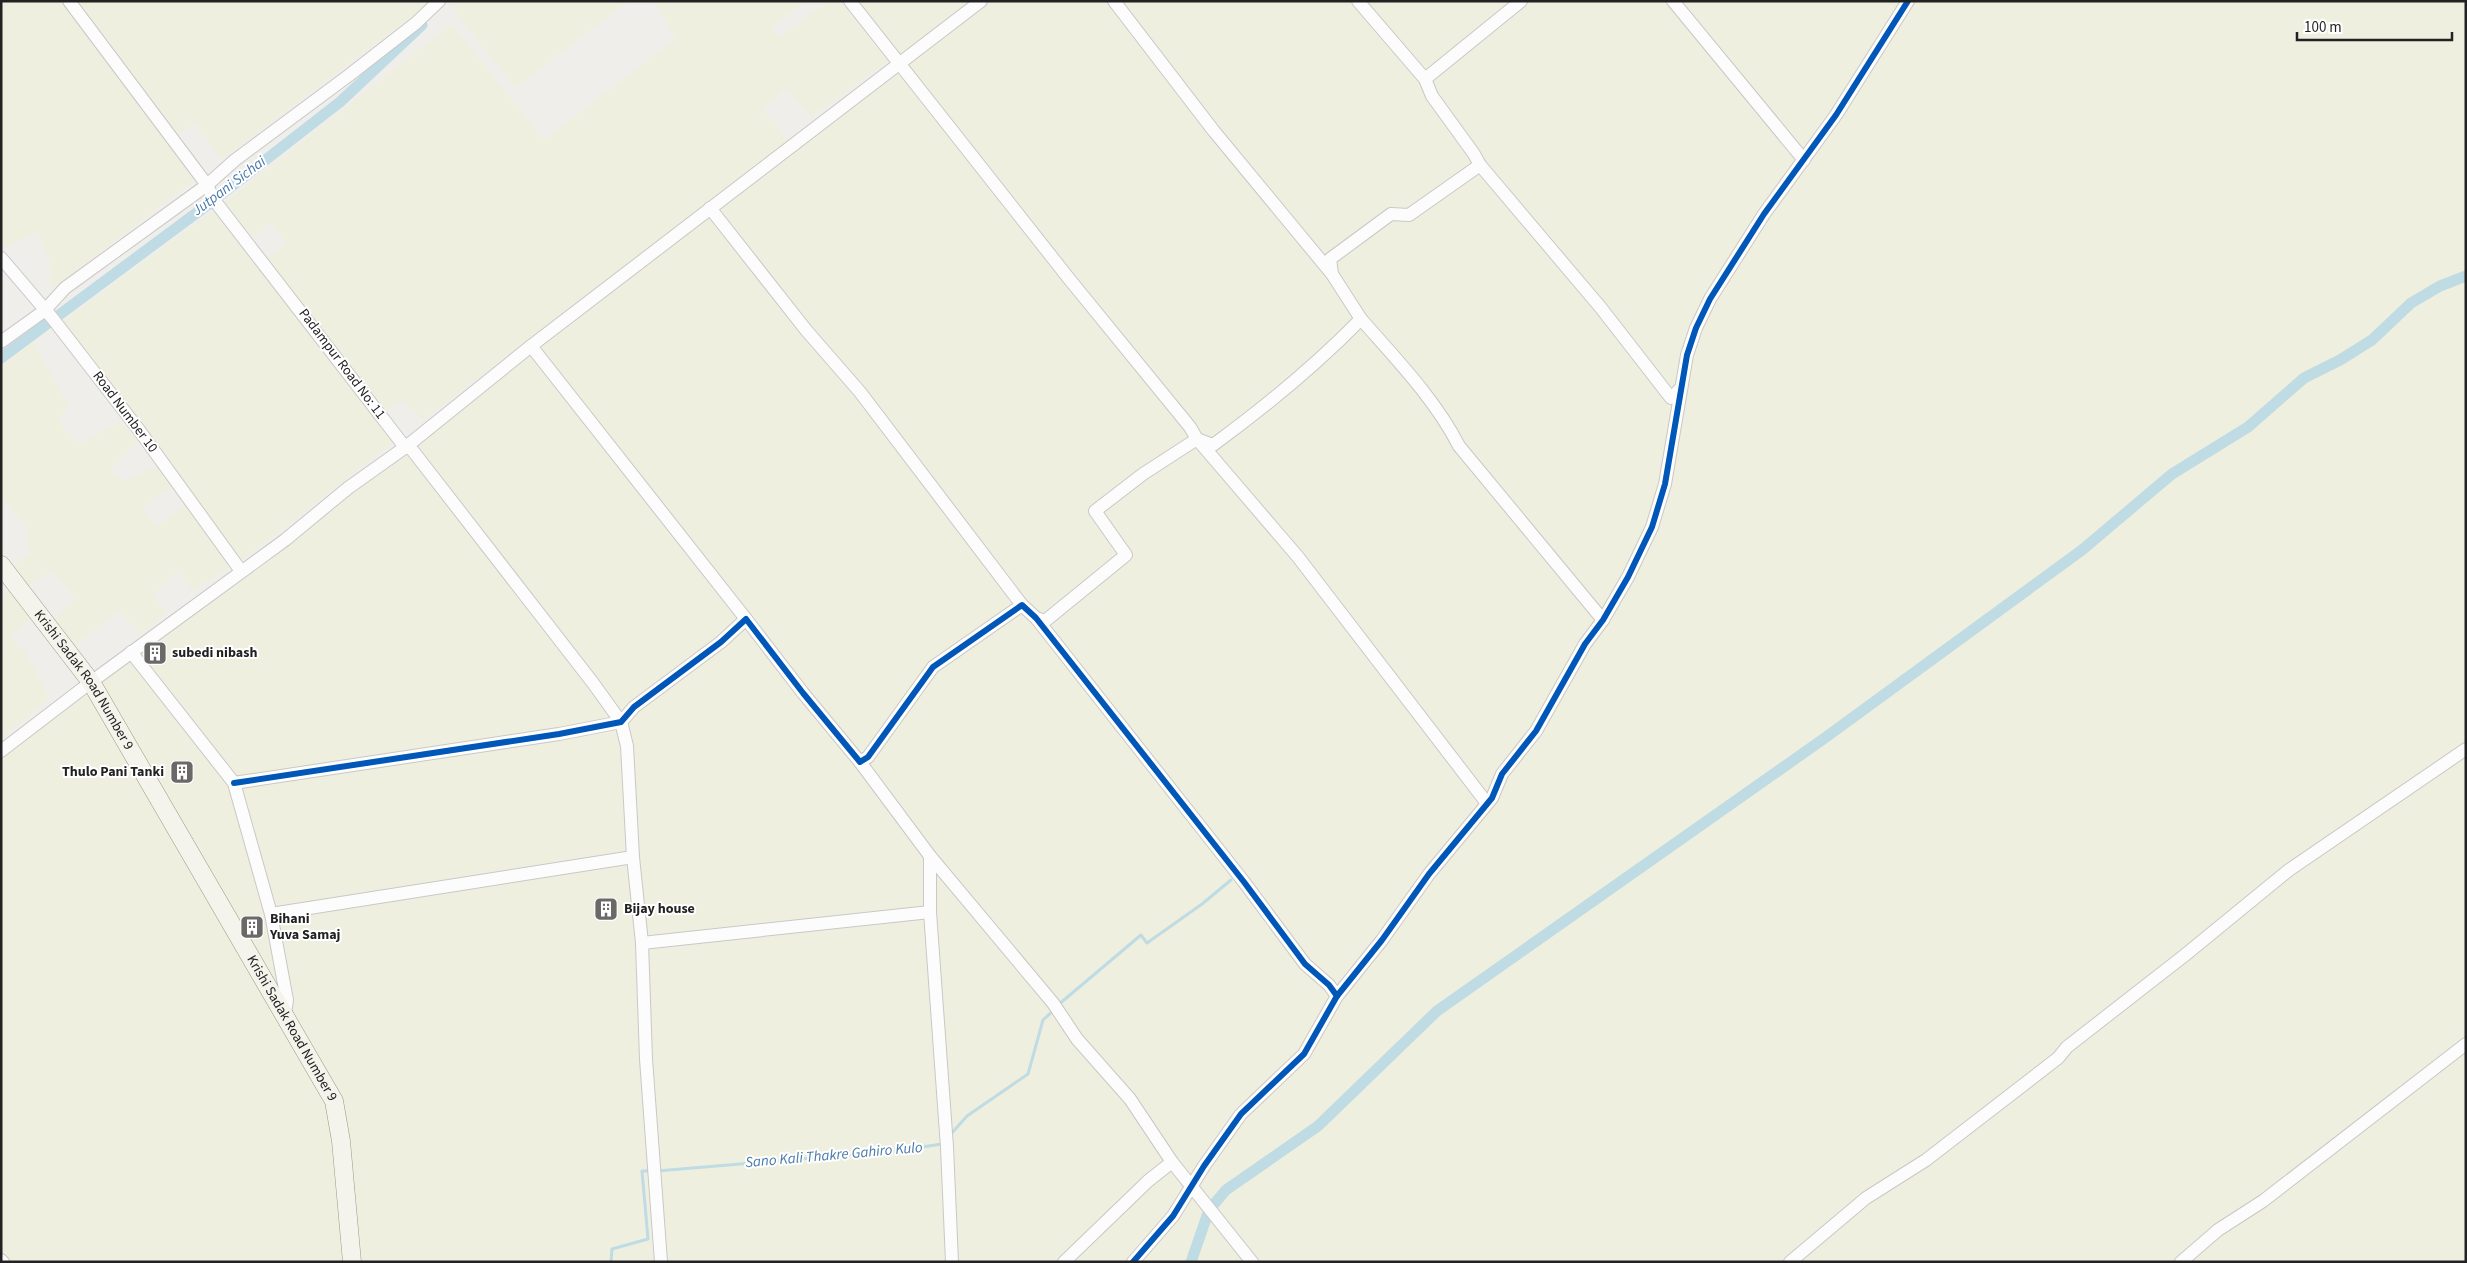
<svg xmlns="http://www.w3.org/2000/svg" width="2467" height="1263" viewBox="0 0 2467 1263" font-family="'Source Sans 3',sans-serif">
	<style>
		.farmland { fill: #efefdf }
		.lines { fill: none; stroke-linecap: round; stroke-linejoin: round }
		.stream { stroke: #bfdbe3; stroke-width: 3 }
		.canal { stroke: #bfdbe3; stroke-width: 11 }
		.street-casing { stroke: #c9c8c7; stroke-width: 14 }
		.secondary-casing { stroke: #999a82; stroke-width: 19 }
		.street { stroke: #fdfcfc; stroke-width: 12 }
		.secondary { stroke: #f4f4ed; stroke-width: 18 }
		.cycleway-casing { stroke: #fff; stroke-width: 9 }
		.cycleway { stroke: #0057b8; stroke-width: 6 }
		.labels { text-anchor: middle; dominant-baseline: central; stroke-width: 4; stroke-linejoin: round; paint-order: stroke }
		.street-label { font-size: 14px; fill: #222; stroke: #fff }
		.poi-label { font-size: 14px; font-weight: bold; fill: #222; stroke: #fff; text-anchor: start }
		.water-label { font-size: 15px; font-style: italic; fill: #4a7aab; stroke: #fff }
	</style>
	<rect width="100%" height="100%" fill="#f0eeeb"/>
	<g class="farmland">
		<polygon points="1,1 63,1 200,176 51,290 50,264 38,232 5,248 1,243"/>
		<polygon points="76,1 432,1 221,160 194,123 177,135"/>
		<polygon points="458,1 628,1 515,88 451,6"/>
		<polygon points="653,1 805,1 772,27 779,38 829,1 846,1 891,59 811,117 786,88 763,110 793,146 899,65 850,1 2466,1 2466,1262 1,1262 1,750 134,657 626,272 519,347 423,420 402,400 387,410 294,302 263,262 286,243 271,223 247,242 220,206 452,24 544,140 676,39"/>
		<polygon points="214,210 394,442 242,560 62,322"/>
		<polygon points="33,342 68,404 59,422 78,444 121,422 138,441 110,470 125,481 157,466 172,487 142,508 157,526 186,505 230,567 192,591 177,571 153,595 167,613 142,634 119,611 72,647 52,621 76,599 51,570 29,586 12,568 30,553 25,524 5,501 1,504 1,366"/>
		<polygon points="12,590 31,617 11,638 26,652 49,699 1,738 1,596"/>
	</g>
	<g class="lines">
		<g class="stream">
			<polyline points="1058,1005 1141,935 1147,943 1202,904 1231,880"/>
			<polyline points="951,1134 967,1116 1028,1074 1043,1020 1054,1010"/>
			<polyline points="657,1171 895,1151 942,1144 944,1142"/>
			<polyline points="611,1262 612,1249 648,1239 642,1171 651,1171"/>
		</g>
		<g class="canal">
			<polyline points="1,358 214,200 340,102 422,25"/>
			<polyline points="1191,1262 1209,1210 1226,1190 1318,1126 1437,1011 1822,740 2082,550 2172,474 2248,427 2304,378 2340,360 2372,340 2411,303 2440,286 2466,276"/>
		</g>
		<g class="street-casing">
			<g id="street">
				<polyline points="69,1 207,185 214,200 401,442 413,451 593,683 621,722 627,746 633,857 642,943 646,1059 661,1262"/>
				<polyline points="850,1 1070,280 1190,427 1197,439 1298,557 1486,802"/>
				<polyline points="1358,1 1425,79 1432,96 1474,154 1480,165 1601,308 1671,398 1680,389"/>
				<polyline points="1673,1 1804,160"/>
				<polyline points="1425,79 1521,1"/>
				<polyline points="710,208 806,330 860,392 1022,605"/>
				<polyline points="1,258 53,319 139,430 241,571"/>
				<polyline points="1332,274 1330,259 1391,214 1409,215 1480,165"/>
				<path d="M1361,319C1396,359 1435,399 1459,446L1603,620"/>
				<polyline points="1,342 44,311 65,288 207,185 235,160 348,76 416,23 439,1"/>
				<polyline points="531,346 746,619"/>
				<path d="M1036,618L1045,621L1126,555L1095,511L1143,474L1197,439L1213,445C1265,407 1316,365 1361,319L1332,274L1213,130L1114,1"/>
				<polyline points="131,652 234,783 271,914 287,1000 285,1014"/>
				<polyline points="1,751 91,682 285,540 348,488 407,446 531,346 981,1"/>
				<polyline points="860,762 930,856 1053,1003 1077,1039 1130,1099 1172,1162"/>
				<polyline points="234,783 559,734 621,722 634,707 721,642 746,619 803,693 860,762 868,757 933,667 1022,605 1036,618 1244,882 1305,964 1329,985 1337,996"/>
				<polyline points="930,856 930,912 947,1147 952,1262"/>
				<polyline points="271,914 633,857"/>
				<polyline points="642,943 930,912"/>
				<polyline points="1,1260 3,1262"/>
				<polyline points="1064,1262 1148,1181 1172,1162 1252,1262"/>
				<polyline points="1133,1262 1173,1216 1204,1166 1241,1114 1304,1054 1337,996 1382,940 1429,874 1492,798 1502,774 1536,731 1585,644 1603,620 1628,577 1652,527 1665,484 1687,355 1696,328 1710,299 1764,214 1836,115 1908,1"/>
				<polyline points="1790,1262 1866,1198 1926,1160 2058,1058 2067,1047 2185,955 2289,870 2466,749"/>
				<polyline points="2181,1262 2218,1230 2263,1201 2466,1044"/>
			</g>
		</g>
		<g class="secondary-casing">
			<g id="secondary">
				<path id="s1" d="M1,565L91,682L334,1101L341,1141L352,1262"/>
			</g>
		</g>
		<use href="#street" class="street"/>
		<use href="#secondary" class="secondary"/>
		<g class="cycleway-casing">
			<g id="cycleway">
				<polyline points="234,783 559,734 621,722 634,707 721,642 746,619 803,693 860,762 868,757 933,667 1022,605 1036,618 1244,882 1305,964 1329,985 1337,996"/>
				<polyline points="1133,1262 1173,1216 1204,1166 1241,1114 1304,1054 1337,996 1382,940 1429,874 1492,798 1502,774 1536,731 1585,644 1603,620 1628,577 1652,527 1665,484 1687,355 1696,328 1710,299 1764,214 1836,115 1908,1"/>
			</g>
		</g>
		<use href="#cycleway" class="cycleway"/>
	</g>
	<defs>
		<g id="building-square" transform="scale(1.25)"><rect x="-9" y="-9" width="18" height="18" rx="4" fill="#6a6968" stroke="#fff"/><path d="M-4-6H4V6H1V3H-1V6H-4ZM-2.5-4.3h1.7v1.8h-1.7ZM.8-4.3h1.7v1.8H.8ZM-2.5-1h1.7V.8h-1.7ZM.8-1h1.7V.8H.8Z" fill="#fff"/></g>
	</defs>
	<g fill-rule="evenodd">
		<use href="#building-square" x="155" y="653"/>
		<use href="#building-square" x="182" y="772"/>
		<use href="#building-square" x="606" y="909"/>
		<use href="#building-square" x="252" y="927"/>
	</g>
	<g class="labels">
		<g class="street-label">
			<text transform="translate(342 364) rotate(53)">Padampur Road No: 11</text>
			<text transform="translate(125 412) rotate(53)">Road Number 10</text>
			<text stroke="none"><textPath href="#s1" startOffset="142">Krishi Sadak Road Number 9</textPath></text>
			<text stroke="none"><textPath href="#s1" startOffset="548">Krishi Sadak Road Number 9</textPath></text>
		</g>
		<g class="poi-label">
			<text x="172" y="653">subedi nibash</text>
			<text x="164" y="772" text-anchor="end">Thulo Pani Tanki</text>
			<text x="624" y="909">Bijay house</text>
			<text x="270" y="919">Bihani<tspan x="270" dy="16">Yuva Samaj</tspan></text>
		</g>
		<g class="water-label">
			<text transform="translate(229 186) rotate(-37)">Jutpani Sichai</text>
			<text transform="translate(834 1155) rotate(-5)">Sano Kali Thakre Gahiro Kulo</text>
		</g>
	</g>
	<rect width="2467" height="1263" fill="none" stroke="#222222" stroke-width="5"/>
	<path d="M2297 32v8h155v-8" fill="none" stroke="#222222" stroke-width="2.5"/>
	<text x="2304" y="32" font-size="15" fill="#222222" stroke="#ffffff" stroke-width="4" paint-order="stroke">100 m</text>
</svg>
